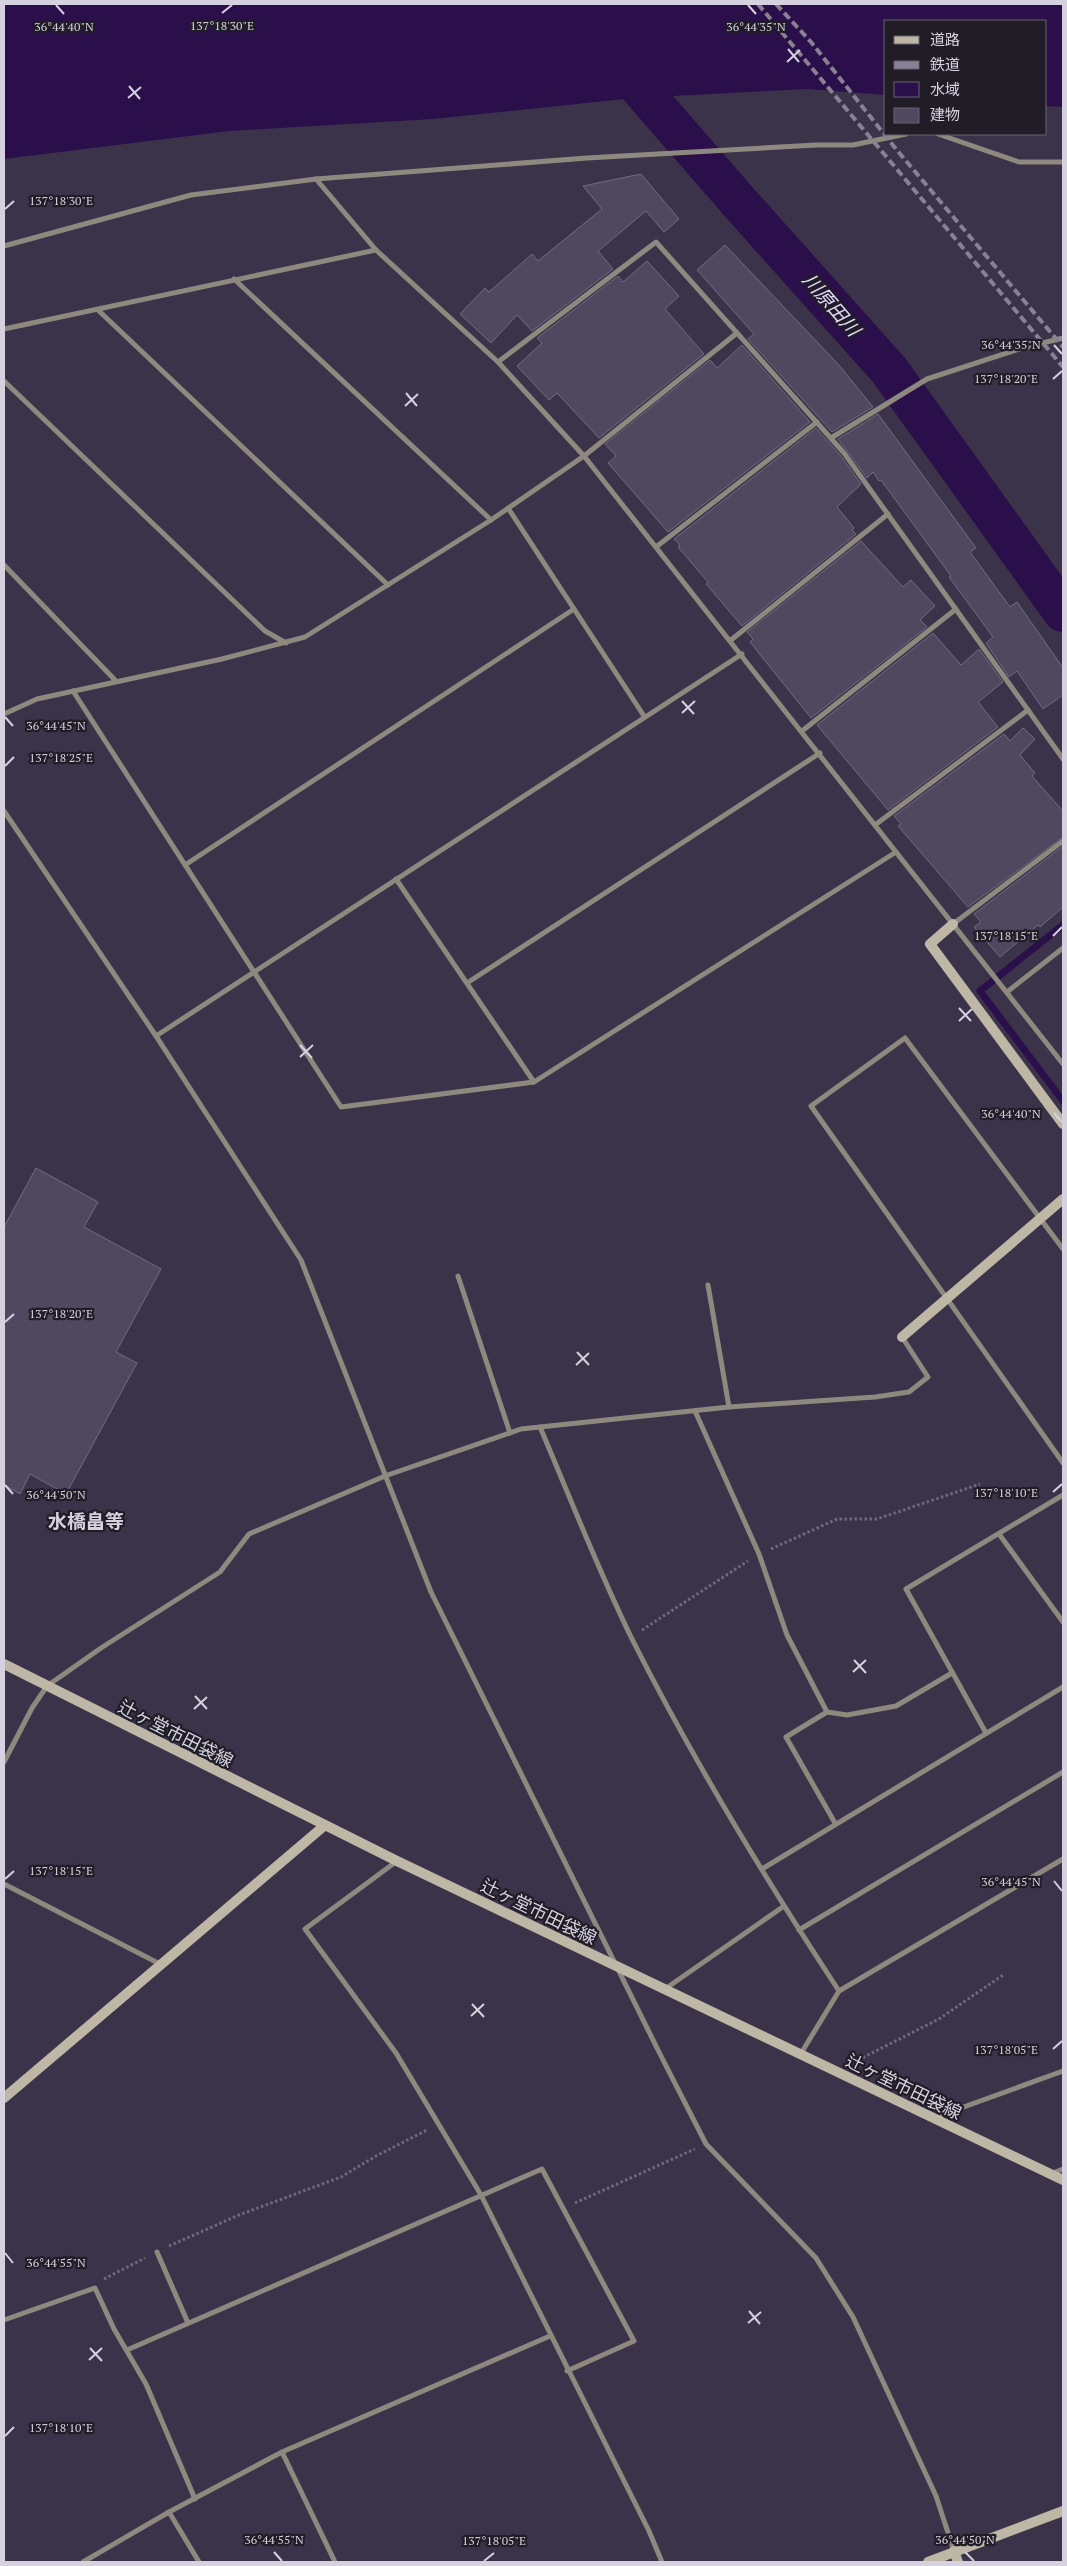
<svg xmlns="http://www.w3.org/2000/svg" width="1067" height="2566" viewBox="0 0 1067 2566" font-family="'PT Serif','Noto Sans JP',serif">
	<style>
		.water { fill: #2a0f4a }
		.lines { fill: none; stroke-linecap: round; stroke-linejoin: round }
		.stream { stroke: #2a0f4a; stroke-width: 7 }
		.river { stroke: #2a0f4a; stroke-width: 40 }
		.building { fill: #50485f; stroke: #736b83 }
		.path { stroke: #70697c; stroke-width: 3; stroke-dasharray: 2.5 2.5; stroke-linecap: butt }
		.street { stroke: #8e897e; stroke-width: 5 }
		.secondary { stroke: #bfb7a5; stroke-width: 10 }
		.rail { stroke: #878193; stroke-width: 4; stroke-dasharray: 8 4; stroke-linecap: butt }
		.ticks { fill: none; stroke: #d5d1df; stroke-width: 2 }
		.labels { text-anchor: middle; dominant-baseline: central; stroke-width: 4.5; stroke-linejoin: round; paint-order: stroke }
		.street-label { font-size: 18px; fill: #d5d1df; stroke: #201d27 }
		.water-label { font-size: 19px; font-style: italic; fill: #e4d8fe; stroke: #201d27 }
		.neighbourhood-label { font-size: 19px; font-weight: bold; fill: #d5d1df; stroke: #201d27 }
		.ticks-label { font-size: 12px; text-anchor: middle; fill: #d5d1df; stroke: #201d27; stroke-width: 4.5; stroke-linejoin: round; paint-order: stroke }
	</style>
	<rect width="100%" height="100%" fill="#3b3349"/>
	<polygon class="water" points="4,4 1063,4 1063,107 1046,106 1046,21 886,21 886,95 807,89 634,98 433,119 229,131 4,159"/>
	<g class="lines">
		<polyline class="stream" points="1063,925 980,991 1063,1101"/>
		<polyline class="river" points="612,56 738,201 889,370 1063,612"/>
	</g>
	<g class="building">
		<polygon points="641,174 679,219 664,232 646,211 598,251 613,269 532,331 517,315 491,343 460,314 485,288 489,292 532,254 538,261 602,209 583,186"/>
		<polygon points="725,245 838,364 873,407 832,432 748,339 754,334 697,270"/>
		<polygon points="647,261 679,296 665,309 704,354 599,438 557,393 549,400 517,366 542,343 537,338 618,276 623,282"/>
		<polygon points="742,345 810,422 668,532 608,463 616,456 605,444 710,360 717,368"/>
		<polygon points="878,414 976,548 970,552 1010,607 1017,602 1063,668 1063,695 1043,709 1017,671 1009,677 986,643 993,637 949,577 951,576 881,480 879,481 873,472 867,478 838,439"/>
		<polygon points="816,428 841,456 861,484 837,507 854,528 852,530 856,534 742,626 706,584 708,582 678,547 680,545 674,539"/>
		<polygon points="861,541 903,587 911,580 935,606 920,620 927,627 811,718 750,642 753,639 747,632"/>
		<polygon points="933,633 961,665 979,649 1003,682 978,702 998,727 888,810 817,725"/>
		<polygon points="1023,728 1035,739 1020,755 1035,773 1032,776 1063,811 1063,837 968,907 898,826 901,824 894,816 1004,734 1010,741"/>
		<polygon points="1063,846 1063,907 1040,927 1038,925 1000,957 974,927 981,922 974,914"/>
		<polygon points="36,1168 98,1202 84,1227 161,1269 116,1352 137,1363 66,1494 30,1474 20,1494 4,1485 4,1227"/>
	</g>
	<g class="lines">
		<g class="path">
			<polyline points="771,1549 837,1519 877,1519 980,1484"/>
			<polyline points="642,1630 748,1561"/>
			<polyline points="854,2062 939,2019 1003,1975"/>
			<polyline points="575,2203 695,2149"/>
			<polyline points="169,2246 239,2215 341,2177 376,2156 427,2130"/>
			<polyline points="104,2279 145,2258"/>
		</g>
		<g class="street">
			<polyline points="938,134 1019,162 1063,162"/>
			<polyline points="316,179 376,250 498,362 584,456 1063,1064"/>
			<polyline points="4,246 191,195 316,179 587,158 816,145 853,145 906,134"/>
			<polyline points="234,279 491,520"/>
			<polyline points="98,310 388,585"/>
			<polyline points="4,329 376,250"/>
			<polyline points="498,362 656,242 844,453 1063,759"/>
			<polyline points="4,381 265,631 286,643"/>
			<polyline points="831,438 927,379 1022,348 1063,338"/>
			<polyline points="508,508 644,716"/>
			<polyline points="656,547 817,422"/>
			<polyline points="4,565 115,680"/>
			<polyline points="731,640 888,514"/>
			<polyline points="73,691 341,1107 534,1082 896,852"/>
			<polyline points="4,714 37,699 222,659 305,637 491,520 584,456 737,333"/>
			<polyline points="802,731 956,609"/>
			<polyline points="4,811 156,1036 301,1260 431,1592 659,2052 706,2144 816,2258 853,2317 936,2496 954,2551"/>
			<polyline points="875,825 1028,710"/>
			<polyline points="185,865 574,609"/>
			<polyline points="396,879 534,1082"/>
			<polyline points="953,924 1063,841"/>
			<polyline points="467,983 820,753"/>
			<polyline points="1007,992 1063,948"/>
			<polyline points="156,1036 742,654"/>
			<polyline points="1063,1249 905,1038 811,1106 1063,1463"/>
			<polyline points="458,1276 510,1433"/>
			<polyline points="708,1285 729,1407"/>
			<polyline points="695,1411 759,1554 787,1635 827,1712 786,1737 835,1823"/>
			<path d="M540,1427C570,1497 598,1570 632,1639C693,1760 764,1877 839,1991"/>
			<polyline points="999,1534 1063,1622"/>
			<polyline points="827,1712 847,1715 896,1706 952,1673"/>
			<polyline points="986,1733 906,1589 1063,1495"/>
			<polyline points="4,1762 32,1708 47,1686 101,1648 220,1572 249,1534 385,1476 521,1429 729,1407 875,1397 909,1392 928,1377 902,1337"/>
			<polyline points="397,1861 305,1929 396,2053 481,2195 649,2531 662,2562"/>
			<polyline points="762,1869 1063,1687"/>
			<polyline points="4,1884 160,1964"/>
			<polyline points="799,1930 1063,1772"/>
			<polyline points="665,1989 784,1906"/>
			<polyline points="800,2055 839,1991 1063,1859"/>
			<polyline points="936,2117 1063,2071"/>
			<polyline points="1053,2173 1063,2169"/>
			<polyline points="157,2252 188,2323"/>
			<polyline points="4,2320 95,2288 114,2329 146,2384 195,2499"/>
			<polyline points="127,2350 542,2169 634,2341 567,2371"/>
			<polyline points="282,2452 335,2562"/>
			<polyline points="83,2562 169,2512"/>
			<polyline points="199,2562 169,2512 282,2452 550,2336"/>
		</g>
		<g class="secondary">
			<polyline points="953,924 930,944 1063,1124"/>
			<polyline points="902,1337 1063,1199"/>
			<polyline points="4,1664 397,1861 1063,2180"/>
			<polyline points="4,2098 324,1826"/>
			<polyline points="954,2551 958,2562"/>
			<polyline points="928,2562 1063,2511"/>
		</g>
		<g class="rail">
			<polyline points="758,4 1063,367"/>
			<polyline points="776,4 811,42 896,149 1063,347"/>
		</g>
	</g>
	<path class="ticks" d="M56,5L64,14M748,5L756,14M222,13L232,5M788,49L799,62M787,62L800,50M129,86L140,99M128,98L141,87M5,209L14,201M1054,345L1062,354M1053,379L1062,371M406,393L417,406M405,406L418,394M682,701L694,714M682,713L695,701M5,717L13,726M5,766L14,757M1053,936L1062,927M959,1008L971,1021M959,1021L972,1009M300,1045L312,1058M300,1057L313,1045M1054,1113L1062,1122M5,1322L14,1314M577,1352L589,1365M576,1365L589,1353M5,1485L13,1494M1053,1492L1062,1484M854,1660L866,1673M853,1672L866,1660M195,1696L207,1709M194,1709L207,1697M5,1879L14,1871M1054,1881L1062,1891M472,2004L484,2017M471,2016L484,2004M1053,2049L1062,2041M5,2253L13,2263M749,2311L760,2324M748,2323L761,2312M90,2348L102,2361M89,2360L102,2348M5,2436L14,2427M274,2552L282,2561M965,2552L974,2561M484,2561L494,2553"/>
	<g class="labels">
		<g class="street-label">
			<text transform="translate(176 1733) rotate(27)">辻ヶ堂市田袋線</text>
			<text transform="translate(539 1911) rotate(26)">辻ヶ堂市田袋線</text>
			<text transform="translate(904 2086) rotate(26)">辻ヶ堂市田袋線</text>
		</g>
		<g class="water-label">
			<text transform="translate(832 304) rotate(49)">川原田川</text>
		</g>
		<g class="neighbourhood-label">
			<text x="86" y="1520">水橋畠等</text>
		</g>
	</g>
	<g class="ticks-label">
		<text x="222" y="30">137°18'30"E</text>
		<text x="64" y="31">36°44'40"N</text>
		<text x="756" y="31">36°44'35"N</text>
		<text x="61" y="205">137°18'30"E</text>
		<text x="1011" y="349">36°44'35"N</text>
		<text x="1006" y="383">137°18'20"E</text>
		<text x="56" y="730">36°44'45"N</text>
		<text x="61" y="762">137°18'25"E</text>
		<text x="1006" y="940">137°18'15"E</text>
		<text x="1011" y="1118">36°44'40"N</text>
		<text x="61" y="1318">137°18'20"E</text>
		<text x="1006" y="1497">137°18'10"E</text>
		<text x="56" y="1499">36°44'50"N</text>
		<text x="61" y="1875">137°18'15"E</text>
		<text x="1011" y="1886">36°44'45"N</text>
		<text x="1006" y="2054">137°18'05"E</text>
		<text x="56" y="2267">36°44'55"N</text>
		<text x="61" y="2432">137°18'10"E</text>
		<text x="274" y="2544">36°44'55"N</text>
		<text x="965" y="2544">36°44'50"N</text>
		<text x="494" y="2545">137°18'05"E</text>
	</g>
	<rect width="1067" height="2566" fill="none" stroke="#d5d1df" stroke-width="10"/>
	<rect x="884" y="20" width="162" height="115" fill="#201d27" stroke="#686571"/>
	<rect x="894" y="36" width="25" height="8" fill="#bfb7a5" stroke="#686571"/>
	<text x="930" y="45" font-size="15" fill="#d5d1df">道路</text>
	<rect x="894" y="61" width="25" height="8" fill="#878193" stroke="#686571"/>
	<text x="930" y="70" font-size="15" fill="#d5d1df">鉄道</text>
	<rect x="894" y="82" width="25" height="15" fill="#2a0f4a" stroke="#686571"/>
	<text x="930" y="95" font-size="15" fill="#d5d1df">水域</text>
	<rect x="894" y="108" width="25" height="15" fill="#50485f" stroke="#686571"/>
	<text x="930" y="120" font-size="15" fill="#d5d1df">建物</text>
</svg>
